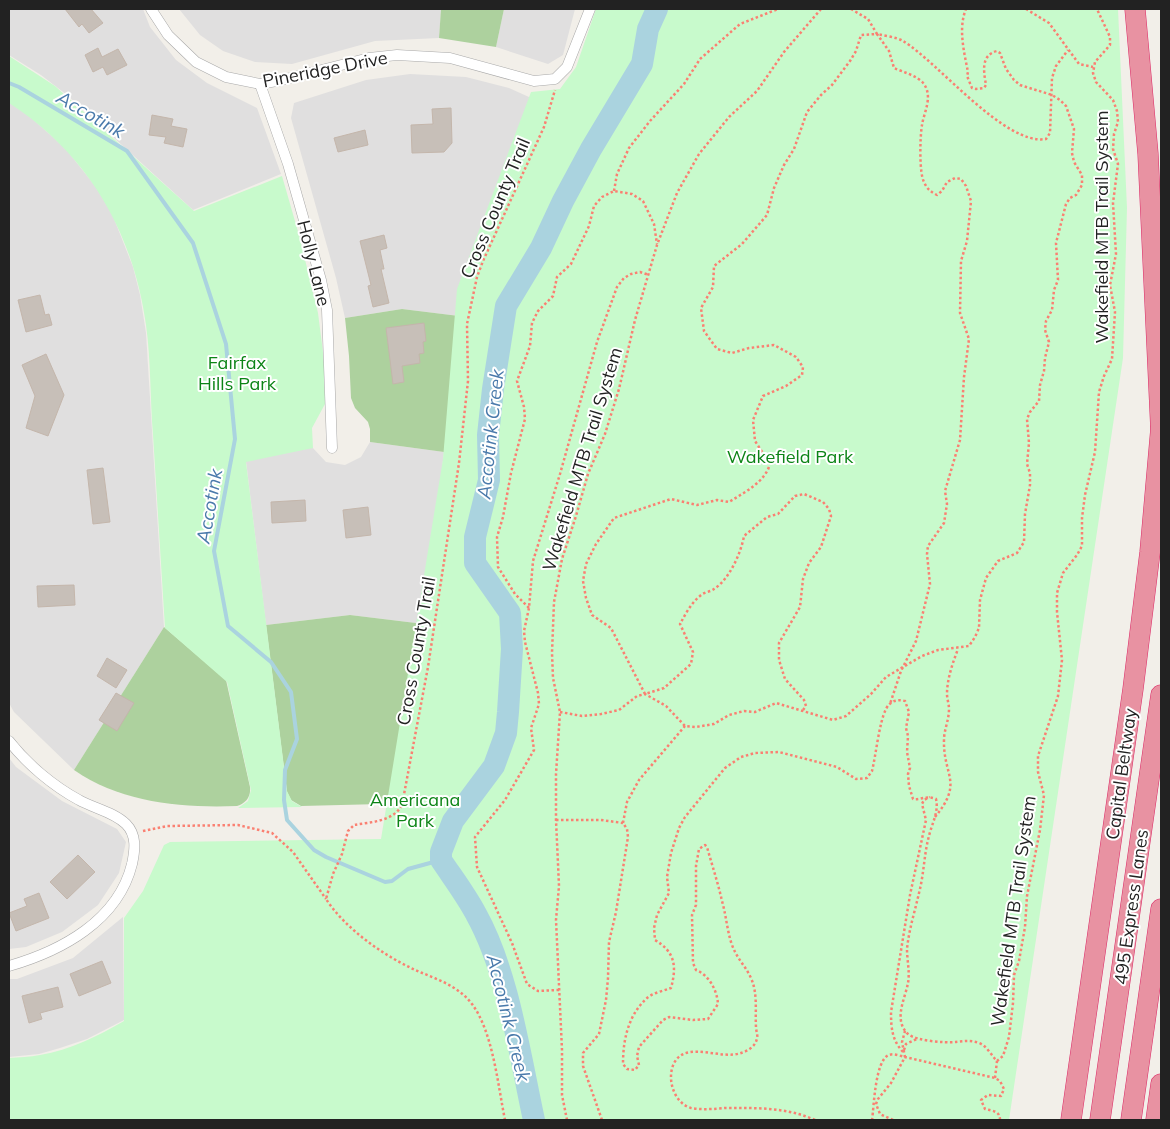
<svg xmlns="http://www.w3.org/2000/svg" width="1170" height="1129" viewBox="0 0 1170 1129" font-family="Mulish,sans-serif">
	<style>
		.residential { fill: #e0dfdf }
		.forest { fill: #add19e }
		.park { fill: #c8facc }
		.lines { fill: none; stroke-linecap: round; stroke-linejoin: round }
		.stream { stroke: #aad3df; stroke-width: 4 }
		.river { stroke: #aad3df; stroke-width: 22 }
		.building { fill: #c7bfb8; stroke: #c4b6ab }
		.street-casing { stroke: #a9a9a9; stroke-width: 11 }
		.highway-casing { stroke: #dc2a67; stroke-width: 21 }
		.path { stroke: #fa8072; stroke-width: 2.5; stroke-dasharray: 2.5 2.5; stroke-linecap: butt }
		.street { stroke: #fff; stroke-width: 10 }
		.highway { stroke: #e892a2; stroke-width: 20 }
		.labels { text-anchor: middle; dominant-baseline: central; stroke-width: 4; stroke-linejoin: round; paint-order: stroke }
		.street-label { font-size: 18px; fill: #222; stroke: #fff }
		.park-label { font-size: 18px; fill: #0c8416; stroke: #fff }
		.water-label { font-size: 19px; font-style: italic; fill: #4a7aab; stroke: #fff }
	</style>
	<rect width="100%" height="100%" fill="#f2efe9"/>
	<g class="residential">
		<polygon points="9,9 143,9 150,27 176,60 207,83 257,108 281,174 193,210 67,95 41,75 9,55"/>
		<polygon points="179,9 441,9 439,38 375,41 292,64 255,62 223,51 200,35"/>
		<polygon points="504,9 575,9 563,55 548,64 496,47"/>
		<polygon points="410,74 466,77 509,88 529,97 534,110 459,316 402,309 345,318 336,278 291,118 294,103 366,80"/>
		<polygon points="9,101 27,114 65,148 96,187 111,211 133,267 140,295 146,333 164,627 74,770 14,712 9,703"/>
		<polygon points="370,442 444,452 424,624 350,615 266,625 246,461 312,447 326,462 345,465 361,457"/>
		<polygon points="9,758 16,767 62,801 117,829 126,842 119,873 98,905 62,932 26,947 9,949"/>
		<polygon points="123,917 124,1020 87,1039 60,1048 39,1054 9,1057 9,979 17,979 73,958"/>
	</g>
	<g class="forest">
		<polygon points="441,9 504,9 496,47 439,38"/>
		<polygon points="402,309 459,316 444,452 370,442 370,429 368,422 355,408 351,398 349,356 345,318"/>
		<polygon points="350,615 424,624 389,802 381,804 301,806 291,800 287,792 266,625"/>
		<path d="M164,627L226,680L250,787C251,797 246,803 237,806C181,808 122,803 74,770Z"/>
	</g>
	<g class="park">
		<path d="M596,9H1118L1127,208L1123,358L1009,1120H9V1058C19,1057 30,1057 40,1055C70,1050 98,1036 124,1021V918L143,891L164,845L170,842L381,839L443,459L457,289L531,92L560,89L576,67Z"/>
		<path d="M9,56L55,86L194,211L282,176L299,235L318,313L324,360L325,404L312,428L313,448L246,462L287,791L292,801L302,807L238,808L248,801L251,790L227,682L165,628C161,564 157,499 153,435C150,398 151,361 146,325C133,232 88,154 9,103Z"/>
	</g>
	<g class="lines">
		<polyline class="stream" points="9,83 19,87 127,151 193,243 226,344 235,439 214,551 228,626 271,662 291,692 297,739 285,770 284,800 287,820 314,850 326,857 385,882 392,881 408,869 441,860"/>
		<path class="river" d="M534,1120C520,1056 508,971 476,914C466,895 453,878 441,860V852L453,821L494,766L506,733L508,712L512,649L510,613L475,563V537L489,480L488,435L493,389L506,306L541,248L563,201L591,149L642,64L648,29L657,9"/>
	</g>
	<g class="building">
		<polygon points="65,9 91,9 103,23 89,33 82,24 79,27"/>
		<polygon points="98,48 102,57 118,49 127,65 107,75 103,67 93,72 85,55"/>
		<polygon points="451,108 452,143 444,152 412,153 411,125 433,124 432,109"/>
		<polygon points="152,115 173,119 171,126 187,129 183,147 164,143 166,137 149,135"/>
		<polygon points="365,130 368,145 338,152 334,138"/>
		<polygon points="384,235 387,248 380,250 384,269 381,269 389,303 373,307 368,286 371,285 360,241"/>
		<polygon points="40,295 45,315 49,314 52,325 26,332 18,300"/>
		<polygon points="424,323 426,341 423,342 424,353 419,354 420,363 402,366 404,382 393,384 386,328"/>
		<polygon points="46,354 64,395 48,436 26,428 35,396 22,365"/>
		<polygon points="103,468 110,522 93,524 87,470"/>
		<polygon points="305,500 306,521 272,523 271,502"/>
		<polygon points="368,507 371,535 346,538 343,510"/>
		<polygon points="74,585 75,605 38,607 37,586"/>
		<polygon points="107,658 127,670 116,688 97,676"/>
		<polygon points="116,693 134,703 117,731 99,720"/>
		<polygon points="78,855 95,872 67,899 50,882"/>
		<polygon points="39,893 49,918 16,931 9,913 27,906 24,899"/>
		<polygon points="102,961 111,983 79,996 70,974"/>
		<polygon points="58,987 63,1007 40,1013 42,1019 29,1023 22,996"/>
	</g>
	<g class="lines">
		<g class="street-casing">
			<g id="street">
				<polyline points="151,9 168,35 196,62 226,77 260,84 282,80 369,58 397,55 450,58 534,81 555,79 567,67 590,9"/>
				<polyline points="260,84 288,164 321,280 327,310 332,448"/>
				<path d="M9,741C27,764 53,786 79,800C93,808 114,812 126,824C137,835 135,850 132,864C118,921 61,951 9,966"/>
			</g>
		</g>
		<g class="highway-casing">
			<g id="highway">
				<polyline points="1135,9 1148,154 1161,433"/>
				<polyline points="1071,1120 1133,689 1150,552 1161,427"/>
				<polyline points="1100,1120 1161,695"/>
				<polyline points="1131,1120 1161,909"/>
				<polyline points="1156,1120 1161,1084"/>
			</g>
		</g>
		<g class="path">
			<path d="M851,9L868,19L877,34C885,36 896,37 903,41C938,62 1005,146 1046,139L1050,133L1052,78L1056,66L1068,50"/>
			<polyline points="1026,9 1049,23 1079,64 1093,67"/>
			<polyline points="614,191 617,174 629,148 650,121 684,84 700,59 740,24 778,9"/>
			<polyline points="529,608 515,594 498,567 497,537 503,517 511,473 525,419 524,407 517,381 530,346 532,323 538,311 553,296 557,277 571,264 589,226 594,206 602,197 614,191 632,194 643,201 654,224 657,244"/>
			<path d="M803,710L806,706L804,700L785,679L779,660V643L800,607L803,579L809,563L821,547L831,516L829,509L823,502L804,494L795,496L778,514L767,517L744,536C741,553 729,580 714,589C710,592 704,592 700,596C691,603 685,615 680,624L693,652L691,664L664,688L645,694L611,628L592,615L586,598L583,581L586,564L596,544L614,518L671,499L697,505L717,500L729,502C745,492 765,482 770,464L755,441L753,420L763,396L786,386L802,375L803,367L796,357L774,345L749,348L732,353L717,349L704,331L701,308L713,287L714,266L742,244L767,215L774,188L784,165L794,149L807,112L821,95L832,85L850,61L856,51L861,35L877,34L889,51L894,68C903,72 918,76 924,84C933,97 924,112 922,125C920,136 919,173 924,182C927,189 931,192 937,195L942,191L947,182L955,178L961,179L966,186L971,201L967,241L961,261L960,313L969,339L964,377L960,440L945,491L947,504L944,523L928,546L927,554L930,584L916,641L901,671L890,704"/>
			<path d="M560,712L582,716L601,714L619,710L637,696L645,694L666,706L685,726L696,727L714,724L729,715L744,711L755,712L776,703L833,720L846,716L871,694L886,677L922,656L938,650L969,646L975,637L979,628L980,600L986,578L998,561L1017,553L1024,542L1025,514L1030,485V473L1027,464L1029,443L1027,419L1030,412L1039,401L1040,385L1044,371L1045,358L1049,342L1045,330L1046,321L1052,310L1054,290L1058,280L1056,243L1066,204L1070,198L1076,195L1082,185V175L1074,162L1072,153L1074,129L1066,106L1060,100L1052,95L1020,85L1014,80L1006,69L1000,53L997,51C980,55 984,73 986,85L984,88L976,89L972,88L967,76L968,72C964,52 958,28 966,9"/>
			<path d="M935,817C964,782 943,776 944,740C944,730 949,720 949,709C949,704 947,699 947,694C947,679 953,662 958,649"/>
			<polyline points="556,820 601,820 623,823"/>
			<polyline points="143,831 167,826 238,825 272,833 293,852 326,899"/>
			<polyline points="559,990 538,991 527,984 512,943 477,867 475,837 505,800 534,750 531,728 539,704 538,693 525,642 524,631 529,608 533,561 560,474 597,342 617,287 624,278 631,274 640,272 649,275"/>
			<polyline points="904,1050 906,1044 917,1039"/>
			<path d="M903,1052C892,1040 891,1028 891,1012L910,895L926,820L922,804L924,800L930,797"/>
			<polyline points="995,1078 997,1061"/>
			<path d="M505,1120C498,1086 493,1032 472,1004C457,984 432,978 411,968C380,953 345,928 326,899L333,874L342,854L348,831L354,825C370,822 393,822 402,805L428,667L459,463L468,381L467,324L477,277L483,261L544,127L555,90"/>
			<polyline points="567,1120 562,1095 562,1050 556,920 559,886 556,820 556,774 560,712 553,678 552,653 554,602 562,559 576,516 588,474 605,434 619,389 635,320 657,245 677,193 699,154 729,117 757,91 784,52 821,9"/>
			<polyline points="602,1120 583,1066 583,1053 599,1034 606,1000 608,978 609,942 616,912 628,837 627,829 623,823 627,802 639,780 685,726"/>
			<path d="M815,1120C786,1107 756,1108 725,1108C715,1109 702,1110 691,1108C673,1103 665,1075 676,1060C689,1042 722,1060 741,1053C748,1051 756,1046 757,1038C758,1035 756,1031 756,1027C755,1011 758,994 751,978C745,965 736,958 731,942C727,929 726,915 722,901C718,883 712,865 707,847L705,845L699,849L696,866V905L692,915L693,963L696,970C709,975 717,990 718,1004L708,1019L693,1020L669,1017L663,1020L639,1047L637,1056L639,1065L635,1070L627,1069L623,1064C623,1040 628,1016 646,999C652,993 663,991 671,988C677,966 675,952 655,940L654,928L657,915L669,893L667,877L671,853L679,828L685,817L725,768L741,757L755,753L779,752L837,767L856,779L867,778L872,771C876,755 879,723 886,709C890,701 897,699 905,701L909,712L906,728L908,736L907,752L910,768L908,774L909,786L913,799C921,800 927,795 936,799C939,812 932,823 929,836C924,854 924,874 919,893C915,911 909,929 907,949C907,960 910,972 908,983C905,999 893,1020 908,1034C916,1041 945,1043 956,1042C964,1041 971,1040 979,1043C987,1046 991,1055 997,1061L1003,1056L1009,1037L1013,1003L1014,975L1019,961L1025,927L1027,896L1040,830L1044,795L1038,772V756L1058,696L1062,660L1057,612V593L1063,573L1077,555L1082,546V518L1085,495L1095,452L1099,392L1104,376L1112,359L1115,312L1110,285L1116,254L1113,203L1118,164L1113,149L1114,134L1118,122L1117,111L1113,100L1096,82L1093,73L1095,62L1110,45V37L1097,9"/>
			<path d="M872,1120C874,1107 875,1060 889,1055C894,1053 900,1056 905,1057L902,1042L905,1031"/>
			<path d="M893,1120L880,1114L876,1104L878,1099L891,1083L905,1057L995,1078L1000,1081L1004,1089L1001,1096L988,1095L981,1100L985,1109C993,1111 1000,1111 1000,1120"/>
		</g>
		<use href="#street" class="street"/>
		<use href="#highway" class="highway"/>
	</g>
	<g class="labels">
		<g class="street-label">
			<text transform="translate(325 69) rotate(-11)">Pineridge Drive</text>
			<text transform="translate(495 208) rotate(-67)">Cross County Trail</text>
			<text transform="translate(1101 227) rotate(-90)">Wakefield MTB Trail System</text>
			<text transform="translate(314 263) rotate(76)">Holly Lane</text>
			<text transform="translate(582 459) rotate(-73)">Wakefield MTB Trail System</text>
			<text transform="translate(416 651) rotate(-80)">Cross County Trail</text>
			<text transform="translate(1121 774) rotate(-82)">Capital Beltway</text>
			<text transform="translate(1131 907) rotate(-82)">495 Express Lanes</text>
			<text transform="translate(1013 911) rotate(-82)">Wakefield MTB Trail System</text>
		</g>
		<g class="park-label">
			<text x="237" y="362">Fairfax<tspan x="237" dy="21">Hills Park</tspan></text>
			<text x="790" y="456">Wakefield Park</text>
			<text x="415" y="799">Americana<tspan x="415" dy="21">Park</tspan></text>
		</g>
		<g class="water-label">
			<text transform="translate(91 114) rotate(30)">Accotink</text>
			<text transform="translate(490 434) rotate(-84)">Accotink Creek</text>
			<text transform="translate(209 506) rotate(-80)">Accotink</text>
			<text transform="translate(509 1018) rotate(76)">Accotink Creek</text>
		</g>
	</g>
	<rect width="1170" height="1129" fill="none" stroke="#222222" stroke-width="20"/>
</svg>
